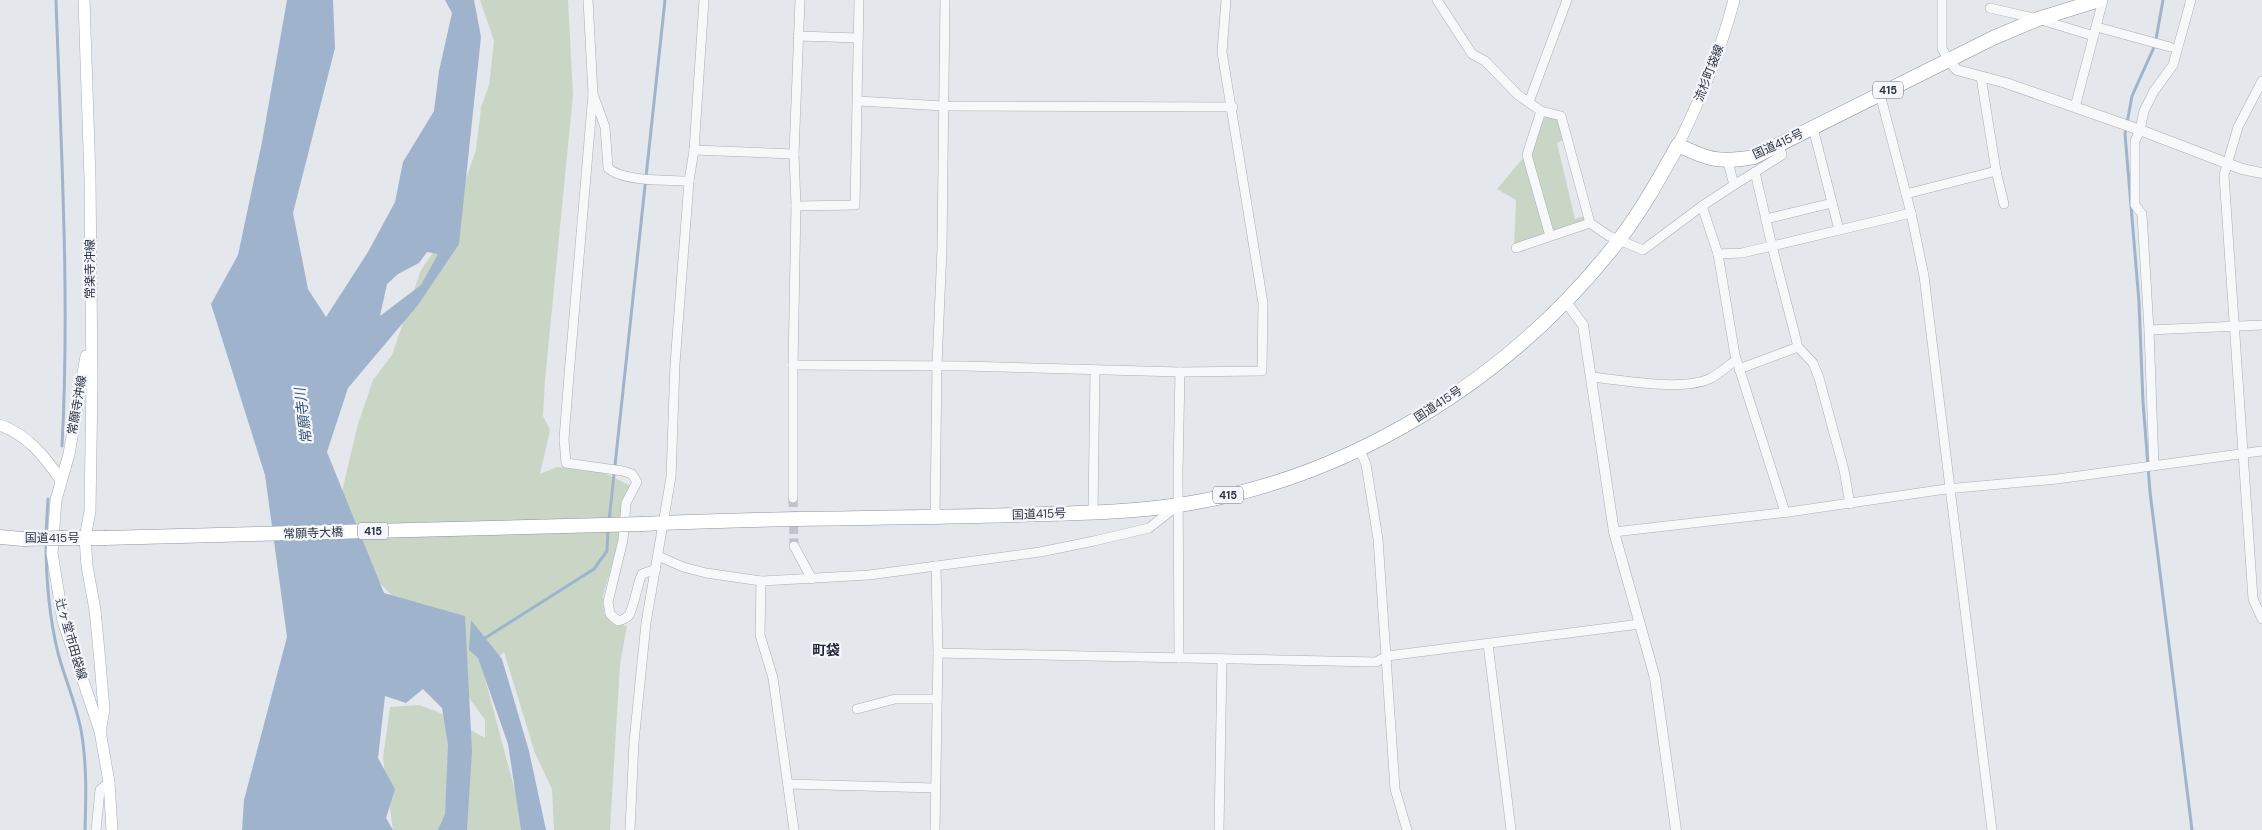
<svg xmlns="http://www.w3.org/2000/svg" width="2262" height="830" viewBox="0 0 2262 830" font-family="'DM Sans','Noto Sans JP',sans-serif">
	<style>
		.green { fill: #c9d6c5 }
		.water { fill: #9fb4cc; fill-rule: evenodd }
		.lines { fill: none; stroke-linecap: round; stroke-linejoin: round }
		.stream { stroke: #9fb4cc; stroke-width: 3 }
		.minor-tunnel { stroke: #bfc3cb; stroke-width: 9; stroke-dasharray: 9 4.5; stroke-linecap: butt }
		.minor-casing { stroke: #a9aeb7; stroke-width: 10 }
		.tertiary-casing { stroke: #a9aeb7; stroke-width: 11 }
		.secondary-casing { stroke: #a9aeb7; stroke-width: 12 }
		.trunk-casing { stroke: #8b94a3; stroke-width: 15 }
		.minor { stroke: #f7f8fa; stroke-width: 9 }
		.tertiary { stroke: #f7f8fa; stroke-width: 10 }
		.secondary { stroke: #fff; stroke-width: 11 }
		.trunk { stroke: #fff; stroke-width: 14 }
		.trunk-bridge-casing { stroke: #8b94a3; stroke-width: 15; stroke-linecap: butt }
		.trunk-bridge { stroke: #fff; stroke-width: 14 }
		.labels { text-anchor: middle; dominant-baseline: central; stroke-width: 4.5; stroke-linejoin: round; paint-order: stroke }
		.shield { fill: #f4f6f9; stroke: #676e7b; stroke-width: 1 }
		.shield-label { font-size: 11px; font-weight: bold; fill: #2b3445 }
		.street-label { font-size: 12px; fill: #2b3445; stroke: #f4f6f9 }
		.water-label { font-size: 14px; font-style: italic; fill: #34527a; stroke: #f4f6f9 }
		.neighbourhood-label { font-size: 14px; font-weight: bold; fill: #1d2536; stroke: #f4f6f9 }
	</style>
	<rect width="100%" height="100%" fill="#e4e7ec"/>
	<g class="green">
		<polygon points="480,0 568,0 573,95 545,380 543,416 550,430 540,474 557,467 602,472 631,486 619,539 603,596 604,613 612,623 627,626 620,664 610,830 554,830 552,789 535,753 504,652 483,671 518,802 521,830 393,830 383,758 390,707 419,705 438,712 485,738 485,720 408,612 369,572 340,500 358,424 373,380 392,355 421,270 448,231 476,150 481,108 489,85 494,41"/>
		<polygon points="1545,116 1560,119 1565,139 1557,143 1575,219 1584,216 1585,224 1514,246 1516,200 1497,189 1524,157 1530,155"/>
	</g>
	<g class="water">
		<path d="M287,0H333L335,48L293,213L308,289L326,317L368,252L395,202L403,162L434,111L439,71L452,13L445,0H474L481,37L459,244L418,305L348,388L327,452L384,593L465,616L472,751L467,830H438L445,814L448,745L442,708L423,689L406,703L385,696L378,758L395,789L386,818L393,830H242L244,800L287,637L265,475L211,304L238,255L262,142ZM427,252L438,254L421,285L380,316L387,284L398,274L419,263Z"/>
		<polygon points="471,620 502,659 529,751 546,830 521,830 508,744 478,658 469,650"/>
	</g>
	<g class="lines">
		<g class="stream">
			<path d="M56,0C61,148 70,298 62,446"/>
			<polyline points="2163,0 2155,45 2132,96 2125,134 2139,302 2143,402 2150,492 2192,830"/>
			<polyline points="609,521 665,0"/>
			<polyline points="46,534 48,499"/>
			<path d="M46,542C46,580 49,616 58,653C65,679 76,704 81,730C87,763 86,797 85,830"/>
			<polyline points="485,638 594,569 607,551 608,528"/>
		</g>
		<polyline class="minor-tunnel" points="793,498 794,546"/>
		<g class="minor-casing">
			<g id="minor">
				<path d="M588,0L593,94L605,127L608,168C623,182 668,180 689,181"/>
				<polyline points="1437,0 1472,54 1485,61 1518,95 1541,111"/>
				<polyline points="1942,0 1942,48 1948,60"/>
				<polyline points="2191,0 2173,65 2154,91 2144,111 2140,130 2135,141 2135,205 2142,214 2149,330 2262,325"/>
				<polyline points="1990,8 2038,19 2094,36"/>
				<polyline points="2097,27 2170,47"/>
				<polyline points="798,36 858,38"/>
				<polyline points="1981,77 1996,171"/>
				<polyline points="2262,81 2238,127 2224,175 2253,599 2262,619"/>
				<path d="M593,94L569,375L564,439L566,463L623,471L632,474L637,482L626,503L623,540L608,602L610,614L618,621C622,620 626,619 629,615C634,607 637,585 642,574L656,569"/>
				<polyline points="858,101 944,106 1233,107"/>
				<polyline points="1529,102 1567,0"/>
				<polyline points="2075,107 2103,0"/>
				<polyline points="1813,128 1839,230"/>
				<polyline points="694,150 794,154"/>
				<polyline points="1728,162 1734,185 1702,206 1718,254 1735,355 1785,512"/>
				<polyline points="1755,172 1782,155 1779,145"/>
				<polyline points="1734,185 1755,172 1772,246 1911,213 1880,94"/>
				<polyline points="1906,194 1996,171 2004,204"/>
				<polyline points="796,206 855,205 859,0"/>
				<polyline points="1911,213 1924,276 1992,830"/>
				<polyline points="1766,219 1832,203"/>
				<polyline points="1550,236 1527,155 1541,111 1561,116 1590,223"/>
				<polyline points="1516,248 1590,223 1609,236 1643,250 1702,206"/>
				<polyline points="1718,254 1742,253 1772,246 1798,347 1739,369"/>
				<polyline points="2149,330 2154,466"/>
				<polyline points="1798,347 1813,363 1819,378 1844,470 1850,504"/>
				<polyline points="793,365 965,366 1180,372 1262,371 1263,303 1222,52 1226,0"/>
				<path d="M1591,377C1621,380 1684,392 1711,378C1720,373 1728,366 1736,360"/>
				<polyline points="1359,449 1366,464 1378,539 1395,789 1407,830"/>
				<polyline points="793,498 793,365 796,206 794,154 800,0"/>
				<polyline points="1093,512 1095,370"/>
				<polyline points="935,517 937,366 942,248 945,0"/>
				<polyline points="1614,532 1789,512 1946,489 2057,479 2262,451"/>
				<polyline points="794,546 812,579"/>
				<polyline points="658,556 683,567 706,573 761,581 869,575 1040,552 1094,541 1149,528 1177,506"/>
				<polyline points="761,581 760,635 773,678 794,830"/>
				<polyline points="1488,644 1511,830"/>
				<polyline points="938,653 1376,662 1387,656 1640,624"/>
				<polyline points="1179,658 1178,471 1180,372"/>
				<polyline points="857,709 895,699 937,699"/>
				<polyline points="788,784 935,788"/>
				<polyline points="96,830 100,790 109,782"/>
				<polyline points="630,830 634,742 646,623 671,477 675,364 689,181 694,150 704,0"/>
				<polyline points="935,830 938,653 936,566"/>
				<polyline points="1219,830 1222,659"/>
			</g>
		</g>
		<g class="tertiary-casing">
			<g id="tertiary">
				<polyline points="1948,60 1957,70 2006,83 2140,130 2242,169 2262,173"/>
				<polyline points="1566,302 1583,325 1614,532 1655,678 1676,830"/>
			</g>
		</g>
		<g class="secondary-casing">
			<g id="secondary">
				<polyline points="84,0 90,179 92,382 90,511 85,538 87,566 95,610 100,662 104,710 100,731"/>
				<path d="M1678,145C1701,98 1721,50 1734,0"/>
				<polyline points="86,356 69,454 56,500 52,553 63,621 100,731 109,782 112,830"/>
				<path d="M0,425C29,436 44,456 61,480"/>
			</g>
		</g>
		<g class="trunk-casing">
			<g id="trunk">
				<path d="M642,524C766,517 890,519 1014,515C1069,513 1125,513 1179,505C1352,479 1513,377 1619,240C1642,210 1660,177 1678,145C1709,160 1720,163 1754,157L1993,38L2038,19L2099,0"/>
				<polyline points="0,537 23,539"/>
				<polyline points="63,538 104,538"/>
			</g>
		</g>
		<use href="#minor" class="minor"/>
		<use href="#tertiary" class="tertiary"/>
		<use href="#secondary" class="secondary"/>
		<use href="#trunk" class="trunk"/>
		<g class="trunk-bridge-casing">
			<g id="trunk-bridge">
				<polyline points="104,538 642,524"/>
				<polyline points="23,539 63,538"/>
			</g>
		</g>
		<use href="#trunk-bridge" class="trunk-bridge"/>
	</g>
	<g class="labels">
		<g class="shield">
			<rect x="1873" y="81.5" width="30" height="17" rx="4"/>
			<rect x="1213" y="486.5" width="30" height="17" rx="4"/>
			<rect x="358" y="522.5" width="30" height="17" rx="4"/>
		</g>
		<g class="shield-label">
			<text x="1888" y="90">415</text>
			<text x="1228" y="495">415</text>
			<text x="373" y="531">415</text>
		</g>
		<g class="street-label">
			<text transform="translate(1709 73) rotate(-69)">流杉町袋線</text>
			<text transform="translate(1778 144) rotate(-25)">国道415号</text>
			<text transform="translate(90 269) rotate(-90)">常楽寺沖線</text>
			<text transform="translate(1438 404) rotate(-33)">国道415号</text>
			<text transform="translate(77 405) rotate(-80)">常願寺沖線</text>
			<text transform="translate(1039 514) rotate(-2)">国道415号</text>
			<text transform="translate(313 533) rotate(-2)">常願寺大橋</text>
			<text x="52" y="538">国道415号</text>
			<text transform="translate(71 639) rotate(74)">辻ヶ堂市田袋線</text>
		</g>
		<g class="water-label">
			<text transform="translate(303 416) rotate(-97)">常願寺川</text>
		</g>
		<g class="neighbourhood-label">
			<text x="826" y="650">町袋</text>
		</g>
	</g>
</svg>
